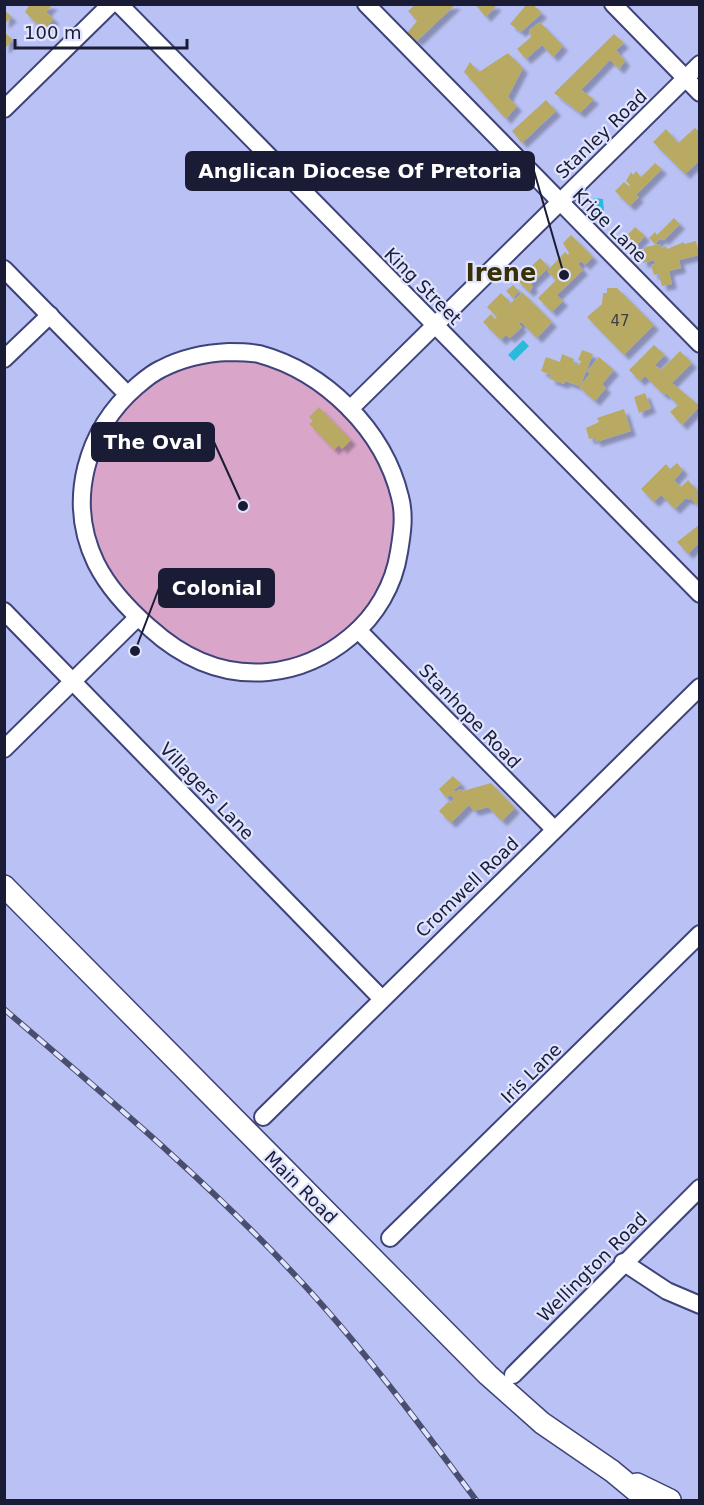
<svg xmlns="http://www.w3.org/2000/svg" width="704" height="1505" viewBox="0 0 704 1505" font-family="'DejaVu Sans',sans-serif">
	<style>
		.green { fill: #d9a6ca }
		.water { fill: #29bbdc }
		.building { fill: #b8aa64; filter: url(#shadow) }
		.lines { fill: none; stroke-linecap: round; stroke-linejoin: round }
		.minor-casing { stroke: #3e437a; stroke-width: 20 }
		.major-casing { stroke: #3e437a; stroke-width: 24 }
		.minor { stroke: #fff; stroke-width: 16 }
		.major { stroke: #fff; stroke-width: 21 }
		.rail-casing { stroke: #4a4e6e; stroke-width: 6 }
		.rail { stroke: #e0e4ff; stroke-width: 4; stroke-dasharray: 11; stroke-linecap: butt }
		.labels { text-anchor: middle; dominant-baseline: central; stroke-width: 4.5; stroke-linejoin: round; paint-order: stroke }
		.number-label { font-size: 15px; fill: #414040 }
		.street-label { font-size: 18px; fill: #191c34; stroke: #e0e4ff }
		.district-label { font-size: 24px; font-weight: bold; fill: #383004; stroke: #e0e4ff }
		.leader { fill: none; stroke: #191c34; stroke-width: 2 }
		.callout-dot { fill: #191c34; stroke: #e0e4ff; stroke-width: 2 }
		.callout { fill: #191c34; stroke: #191c34; stroke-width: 2 }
		.callout-label { font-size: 20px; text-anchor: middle; font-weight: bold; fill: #fff }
	</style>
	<defs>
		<filter id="shadow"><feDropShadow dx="5" dy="5" stdDeviation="1.5" flood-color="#0004"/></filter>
	</defs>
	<rect width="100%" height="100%" fill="#bac2f5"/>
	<polygon class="green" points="217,350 303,371 367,429 402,501 393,567 377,598 355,627 324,648 289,663 257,668 218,664 157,630 112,583 85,511 101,428 126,394"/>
	<g class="water">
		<polygon points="594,198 603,199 604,211 600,214 594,215 592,212"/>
		<polygon points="523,340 529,346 514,361 508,355"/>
	</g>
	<g class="building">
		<polygon points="30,4 53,4 46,12 54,19 43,30 25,12"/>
		<polygon points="416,4 456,4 417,41 407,33 417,21 408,11"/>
		<polygon points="475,4 495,4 496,6 486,17"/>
		<polygon points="527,4 532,4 542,13 521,32 510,24"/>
		<polygon points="4,10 12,17 4,24"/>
		<polygon points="540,22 563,46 553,57 542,45 526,59 517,49 531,37 529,30"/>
		<polygon points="4,32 13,40 4,49"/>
		<polygon points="614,34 624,43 616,50 625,61 619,69 610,60 581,90 594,99 580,113 554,93"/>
		<polygon points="508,53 523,68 508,97 517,106 506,119 464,72 470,62 479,72"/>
		<polygon points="546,100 556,111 522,143 512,131"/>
		<polygon points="695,128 700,132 700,151 698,153 700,160 685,174 653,142 666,129 678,143"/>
		<polygon points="655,163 662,169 636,195 639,197 630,206 615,191 624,182 629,186 630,185 626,181 631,172 633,175 636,171 641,177"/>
		<polygon points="674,218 680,224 664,240 661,238 655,244 649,238 655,232 657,235"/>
		<polygon points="635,227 645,236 632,250 622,241"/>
		<polygon points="571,235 593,257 585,265 581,261 578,264 583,270 557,295 563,301 552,312 538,298 556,280 547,271 565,252 568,255 569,253 563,243"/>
		<polygon points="696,241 699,255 679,260 681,268 669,271 672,284 662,286 659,274 654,275 651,265 655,264 654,260 643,263 640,252 646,247 660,244 661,248 666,246 667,249 684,242 684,244"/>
		<polygon points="540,258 549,267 531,284 533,287 529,292 517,280"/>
		<polygon points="513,285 519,291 513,298 506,291"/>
		<polygon points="607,288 617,288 654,325 624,355 587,317 602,304 603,293 607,293"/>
		<polygon points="522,292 552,322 537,338 521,322 519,324 522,327 510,338 506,335 501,340 483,322 491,314 495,319 497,317 487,307 501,293 510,302 507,307"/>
		<polygon points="654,345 665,355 655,365 661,370 680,351 692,363 672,383 700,406 682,425 670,412 678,405 666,393 664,395 645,376 640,381 629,370"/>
		<polygon points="582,350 593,354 581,384 579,386 565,381 564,384 550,379 551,375 541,371 546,357 560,362 562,354 574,359 573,363 579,365 581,361 578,360"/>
		<polygon points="599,357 614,370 602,384 606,388 595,401 579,387 590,374 587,371"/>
		<polygon points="645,393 651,408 639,413 634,397"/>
		<polygon points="319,407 351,440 342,449 339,445 334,450 309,424 313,421 309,417"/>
		<polygon points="624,409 631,431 596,442 595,438 589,439 586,428 599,422 597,418"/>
		<polygon points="677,463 683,470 674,480 681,487 688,480 698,491 689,500 686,498 675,509 661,495 654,502 641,489 666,464 670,469"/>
		<polygon points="700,491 700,508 691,499"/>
		<polygon points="700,524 700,546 698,544 688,554 677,542"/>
		<polygon points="453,776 461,784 454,790 456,792 460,789 463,791 491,783 515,808 502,821 488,807 474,811 469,805 451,823 439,811 449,801 450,803 454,799 450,795 446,798 439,789"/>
	</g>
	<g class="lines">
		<g class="minor-casing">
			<g id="minor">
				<polyline points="119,4 700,594"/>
				<polyline points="366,4 700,344"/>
				<polyline points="613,4 700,93"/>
				<polyline points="4,109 111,4"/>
				<polyline points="4,269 127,394"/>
				<path d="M229,352C238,352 249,352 259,354C325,372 384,430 400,497C405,515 402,534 399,552C394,585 376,616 350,637C326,657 299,669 268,672C223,676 183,658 150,628C128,609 109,589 96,563C66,501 86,430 137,386C144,380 152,373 161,369C182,358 205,353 229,352Z"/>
				<polyline points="4,359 50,315"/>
				<polyline points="350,409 700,64"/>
				<polyline points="4,611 381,998"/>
				<polyline points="358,630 554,829"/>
				<polyline points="4,749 137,618"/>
				<polyline points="263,1117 700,687"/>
				<polyline points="390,1238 700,934"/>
				<polyline points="623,1262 667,1291 700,1305"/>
				<polyline points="513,1375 700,1188"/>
			</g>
		</g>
		<g class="major-casing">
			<g id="major">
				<polyline points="4,886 488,1375 542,1423 612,1471 647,1500"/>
				<polyline points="637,1484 670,1500"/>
			</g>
		</g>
		<use href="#minor" class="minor"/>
		<use href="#major" class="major"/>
		<g class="rail-casing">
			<path id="rail" d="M4,1009C103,1094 205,1179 293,1273C360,1344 418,1422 476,1500"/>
		</g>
		<use href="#rail" class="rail"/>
	</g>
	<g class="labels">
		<g class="number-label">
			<text x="620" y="321">47</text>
		</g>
		<g class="street-label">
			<text transform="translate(601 134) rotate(-44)">Stanley Road</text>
			<text transform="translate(610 225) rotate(45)">Krige Lane</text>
			<text transform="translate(423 286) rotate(45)">King Street</text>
			<text transform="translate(470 716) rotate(46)">Stanhope Road</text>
			<text transform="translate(207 791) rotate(46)">Villagers Lane</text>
			<text transform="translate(467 887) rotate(-44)">Cromwell Road</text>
			<text transform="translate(531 1073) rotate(-45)">Iris Lane</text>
			<text transform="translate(301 1187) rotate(45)">Main Road</text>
			<text transform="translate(592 1267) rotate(-45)">Wellington Road</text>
		</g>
		<g class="district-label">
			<text x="501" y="273">Irene</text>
		</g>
	</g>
	<path class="leader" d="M564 275L534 171M243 506L214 442M135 651L159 588"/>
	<g class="callout-dot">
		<circle cx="564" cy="275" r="6"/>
		<circle cx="243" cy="506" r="6"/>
		<circle cx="135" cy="651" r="6"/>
	</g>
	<g class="callout">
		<rect x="186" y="152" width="348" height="38" rx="6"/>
		<rect x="92" y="423" width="122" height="38" rx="6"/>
		<rect x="159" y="569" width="115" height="38" rx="6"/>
	</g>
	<g class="callout-label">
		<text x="360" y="178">Anglican Diocese Of Pretoria</text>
		<text x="153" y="449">The Oval</text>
		<text x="217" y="595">Colonial</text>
	</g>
	<rect width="704" height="1505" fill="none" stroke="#191c34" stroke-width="12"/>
	<path d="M15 39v9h172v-9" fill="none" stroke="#191c34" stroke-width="3"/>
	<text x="24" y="39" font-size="18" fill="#191c34" stroke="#e0e4ff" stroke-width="4.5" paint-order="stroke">100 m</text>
</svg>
